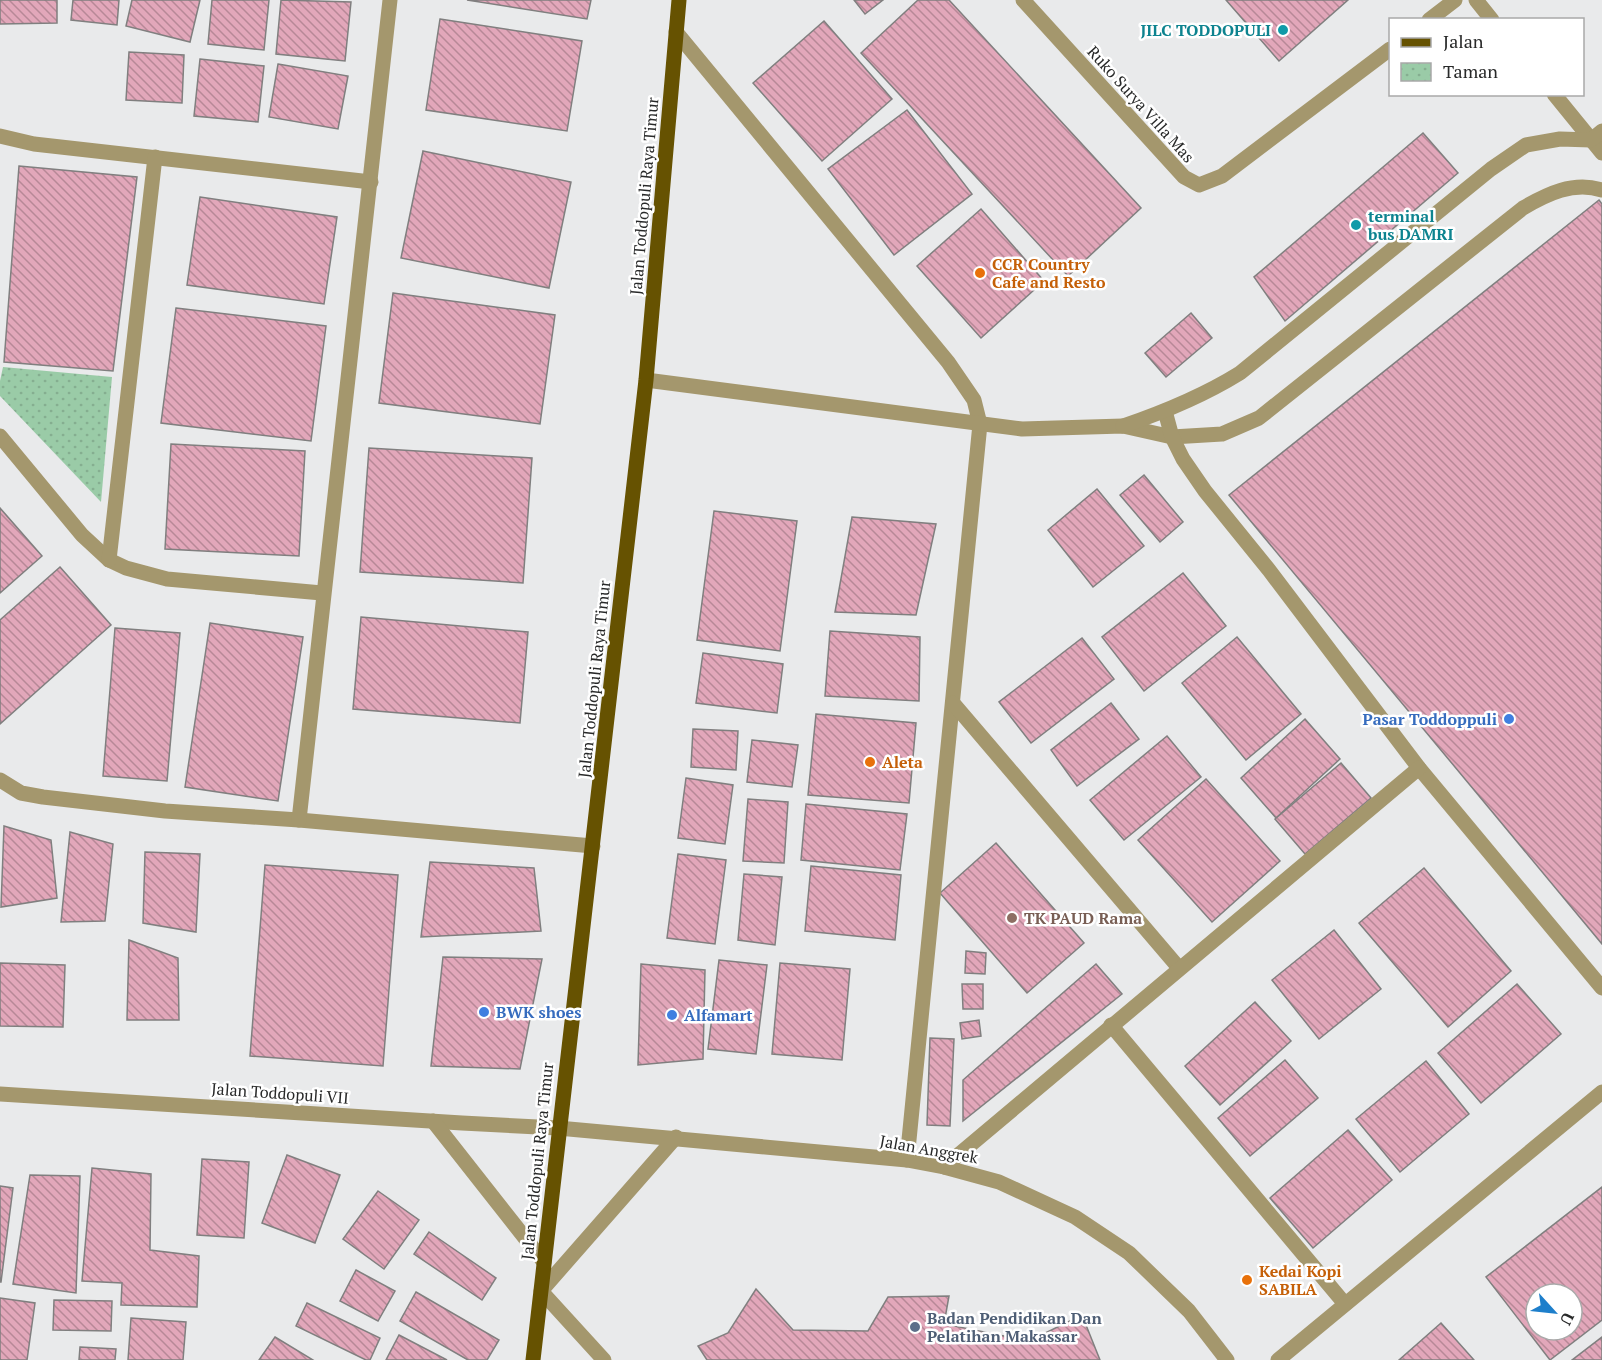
<svg xmlns="http://www.w3.org/2000/svg" width="1602" height="1360" viewBox="0 0 1602 1360" font-family="'PT Serif',serif">
	<style>
		.park { fill: url(#park-dots) }
		.building { fill: url(#building-back-hatch); stroke: #807f7f; stroke-width: 1.5; fill-rule: evenodd }
		.lines { fill: none; stroke-linecap: round; stroke-linejoin: round }
		.minor { stroke: #a4976d; stroke-width: 15 }
		.major { stroke: #665201; stroke-width: 15 }
		.culture-dot { fill: #0f9aa8; stroke: #fff; stroke-width: 2 }
		.food-dot { fill: #e8710a; stroke: #fff; stroke-width: 2 }
		.shop-dot { fill: #3f7fe0; stroke: #fff; stroke-width: 2 }
		.education-dot { fill: #8d6e63; stroke: #fff; stroke-width: 2 }
		.service-dot { fill: #5c6f8a; stroke: #fff; stroke-width: 2 }
		.labels { text-anchor: middle; dominant-baseline: central; stroke-width: 5; stroke-linejoin: round; paint-order: stroke }
		.culture-label { font-size: 16px; font-weight: bold; fill: #0d838f; stroke: #fff; text-anchor: end }
		.street-label { font-size: 16px; fill: #282929; stroke: #fff }
		.food-label { font-size: 16px; font-weight: bold; fill: #c56008; stroke: #fff; text-anchor: start }
		.shop-label { font-size: 16px; font-weight: bold; fill: #366cbe; stroke: #fff; text-anchor: start }
		.education-label { font-size: 16px; font-weight: bold; fill: #785e54; stroke: #fff; text-anchor: start }
		.service-label { font-size: 16px; font-weight: bold; fill: #4e5e75; stroke: #fff; text-anchor: start }
	</style>
	<defs>
		<pattern id="park-dots" width="8" height="8" patternUnits="userSpaceOnUse" patternTransform="scale(1.5)"><rect width="8" height="8" fill="#9acba7"/><path d="M2 2h.1M6 6h.1" fill="none" stroke="#85ae90" stroke-width="1.8" stroke-linecap="round"/></pattern>
		<pattern id="building-back-hatch" width="6" height="6" patternUnits="userSpaceOnUse" patternTransform="scale(1.5)"><rect width="6" height="6" fill="#e2a7ba"/><path d="M-1 5l2 2M0 0l6 6M5-1l2 2" fill="none" stroke="#b78897"/></pattern>
	</defs>
	<rect width="100%" height="100%" fill="#e9eaeb"/>
	<polygon class="park" points="3,367 112,377 101,502 0,396 0,381"/>
	<g class="building">
		<polygon points="0,0 57,0 57,23 0,24"/>
		<polygon points="73,0 119,0 117,25 71,20"/>
		<polygon points="132,0 200,0 190,42 126,26"/>
		<polygon points="212,0 269,0 264,50 208,44"/>
		<polygon points="281,0 351,2 345,61 276,54"/>
		<polygon points="467,0 591,0 587,19"/>
		<polygon points="854,0 883,0 865,14"/>
		<polygon points="918,0 949,0 1141,208 1068,276 861,53"/>
		<polygon points="1226,0 1348,0 1279,61"/>
		<polygon points="440,19 582,41 567,131 426,110"/>
		<polygon points="824,21 892,99 822,161 753,83"/>
		<polygon points="129,52 184,55 182,103 126,100"/>
		<polygon points="200,59 264,66 258,122 194,116"/>
		<polygon points="278,64 348,76 338,129 269,117"/>
		<polygon points="907,110 972,194 894,255 828,169"/>
		<polygon points="1423,133 1458,173 1285,321 1254,277"/>
		<polygon points="423,151 571,182 549,288 401,258"/>
		<polygon points="19,166 137,177 113,371 4,362"/>
		<polygon points="200,197 337,217 324,304 187,285"/>
		<polygon points="1599,200 1602,204 1602,944 1229,495"/>
		<polygon points="981,209 1044,281 981,338 917,266"/>
		<polygon points="393,293 555,315 540,424 379,403"/>
		<polygon points="176,308 326,326 311,441 161,423"/>
		<polygon points="1191,313 1212,338 1166,377 1145,353"/>
		<polygon points="171,444 305,451 299,556 165,549"/>
		<polygon points="369,448 532,458 523,583 360,572"/>
		<polygon points="1144,475 1183,522 1160,542 1120,495"/>
		<polygon points="1097,489 1144,546 1093,587 1048,530"/>
		<polygon points="0,508 42,556 0,593"/>
		<polygon points="714,511 797,521 780,651 697,640"/>
		<polygon points="852,517 936,524 916,615 835,612"/>
		<polygon points="60,567 111,625 0,724 0,620"/>
		<polygon points="1183,573 1226,626 1144,691 1102,637"/>
		<polygon points="361,617 528,632 520,723 353,709"/>
		<polygon points="210,623 303,637 278,801 185,787"/>
		<polygon points="115,628 180,633 167,781 103,776"/>
		<polygon points="830,631 920,637 919,701 825,696"/>
		<polygon points="1237,637 1301,714 1246,760 1182,683"/>
		<polygon points="1082,638 1114,679 1031,743 999,702"/>
		<polygon points="703,653 783,664 777,713 696,703"/>
		<polygon points="1111,703 1139,739 1077,786 1051,750"/>
		<polygon points="816,714 916,723 909,803 808,795"/>
		<polygon points="1305,719 1340,759 1276,818 1241,778"/>
		<polygon points="693,729 738,731 736,770 691,767"/>
		<polygon points="1167,736 1201,777 1124,840 1090,800"/>
		<polygon points="752,740 798,745 792,787 747,782"/>
		<polygon points="1341,763 1371,798 1305,854 1275,819"/>
		<polygon points="686,778 733,785 725,844 678,838"/>
		<polygon points="1206,779 1280,861 1212,922 1138,840"/>
		<polygon points="748,799 788,802 784,863 743,861"/>
		<polygon points="806,804 907,814 900,870 801,860"/>
		<polygon points="4,826 51,840 57,898 1,907"/>
		<polygon points="70,832 113,844 105,921 61,922"/>
		<polygon points="996,843 1084,943 1027,993 940,893"/>
		<polygon points="145,852 200,854 196,932 143,923"/>
		<polygon points="678,854 726,860 715,944 667,938"/>
		<polygon points="430,862 534,868 541,931 421,937"/>
		<polygon points="265,865 398,875 383,1066 250,1056"/>
		<polygon points="811,866 901,875 895,940 805,931"/>
		<polygon points="1424,868 1511,971 1448,1027 1359,923"/>
		<polygon points="744,874 782,877 775,945 738,940"/>
		<polygon points="1334,930 1381,989 1319,1039 1272,980"/>
		<polygon points="129,940 178,958 179,1020 127,1020"/>
		<polygon points="966,951 986,953 985,974 965,973"/>
		<polygon points="443,957 542,959 520,1069 431,1066"/>
		<polygon points="719,960 767,965 756,1054 708,1049"/>
		<polygon points="0,963 65,965 63,1027 0,1026"/>
		<polygon points="780,963 850,969 842,1060 772,1054"/>
		<polygon points="641,964 705,970 703,1059 638,1065"/>
		<polygon points="1096,964 1122,994 963,1121 963,1080"/>
		<polygon points="962,984 983,984 983,1009 963,1009"/>
		<polygon points="1517,984 1561,1034 1481,1103 1438,1053"/>
		<polygon points="1255,1002 1291,1041 1220,1105 1185,1066"/>
		<polygon points="979,1020 981,1036 962,1039 960,1023"/>
		<polygon points="930,1038 954,1039 950,1126 927,1125"/>
		<polygon points="1285,1060 1318,1098 1250,1156 1218,1118"/>
		<polygon points="1426,1061 1469,1114 1400,1172 1356,1119"/>
		<polygon points="1348,1130 1392,1180 1313,1248 1270,1198"/>
		<polygon points="287,1155 340,1175 315,1243 262,1223"/>
		<polygon points="202,1159 249,1162 244,1238 197,1235"/>
		<polygon points="92,1168 151,1174 150,1250 199,1256 197,1307 121,1305 122,1283 82,1281"/>
		<polygon points="30,1175 80,1176 76,1293 13,1284"/>
		<polygon points="0,1186 13,1188 1,1282 0,1282"/>
		<path d="M1602,1187V1320L1550,1360L1486,1277ZM1536,1294H1572V1330H1536Z"/>
		<polygon points="378,1191 419,1220 384,1269 343,1239"/>
		<polygon points="429,1232 496,1278 482,1300 414,1254"/>
		<polygon points="356,1270 395,1291 378,1321 340,1301"/>
		<polygon points="756,1289 793,1330 868,1331 888,1297 949,1296 944,1324 1029,1341 1082,1315 1100,1360 707,1360 698,1346 728,1333"/>
		<polygon points="416,1292 499,1340 487,1360 468,1360 400,1321"/>
		<polygon points="0,1298 35,1303 27,1360 0,1360"/>
		<polygon points="54,1300 112,1301 111,1331 53,1330"/>
		<polygon points="307,1303 380,1338 370,1360 366,1360 296,1326"/>
		<polygon points="131,1318 186,1322 183,1360 128,1360"/>
		<polygon points="1441,1323 1474,1360 1399,1360"/>
		<polygon points="399,1335 447,1360 386,1360"/>
		<polygon points="275,1337 313,1360 259,1360"/>
		<polygon points="1602,1337 1602,1360 1572,1360"/>
		<polygon points="80,1347 116,1349 115,1360 79,1360"/>
	</g>
	<g class="lines">
		<g class="minor">
			<polyline points="1023,0 1184,177 1199,185 1222,176 1390,49"/>
			<polyline points="1476,0 1492,20"/>
			<polyline points="1429,20 1455,0"/>
			<polyline points="676,32 948,362 974,400 980,424 907,1160"/>
			<polyline points="1554,94 1602,153"/>
			<polyline points="0,136 34,144 371,182"/>
			<path d="M646,380L1022,429L1123,426L1172,437L1222,434L1259,418L1523,208C1547,194 1573,181 1602,190"/>
			<polyline points="1165,411 1172,437 1183,459 1205,491 1269,570 1419,768 1602,988"/>
			<path d="M1123,426C1164,412 1203,396 1240,373L1491,169L1526,145L1560,139L1591,140L1602,131"/>
			<polyline points="0,436 82,535 109,560 126,568 167,579 322,593"/>
			<polyline points="109,560 155,157"/>
			<polyline points="953,703 1179,968"/>
			<polyline points="0,780 21,793 43,797 165,811 299,820 593,846"/>
			<path d="M299,820C327,546 361,273 390,0"/>
			<polyline points="1111,1025 1345,1304"/>
			<polyline points="0,1094 462,1123 558,1128 907,1160 944,1167 999,1182 1075,1217 1129,1253 1189,1311 1227,1360"/>
			<polyline points="433,1121 544,1262"/>
			<polyline points="944,1167 1419,768"/>
			<polyline points="604,1360 541,1291 676,1137"/>
			<polyline points="1278,1360 1602,1092"/>
		</g>
		<polyline class="major" points="533,1360 646,380 679,0"/>
	</g>
	<g class="culture-dot">
		<circle cx="1283" cy="30" r="6"/>
		<circle cx="1356" cy="225" r="6"/>
	</g>
	<g class="food-dot">
		<circle cx="980" cy="273" r="6"/>
		<circle cx="870" cy="762" r="6"/>
		<circle cx="1247" cy="1280" r="6"/>
	</g>
	<g class="shop-dot">
		<circle cx="1509" cy="719" r="6"/>
		<circle cx="484" cy="1012" r="6"/>
		<circle cx="672" cy="1015" r="6"/>
	</g>
	<circle class="education-dot" cx="1012" cy="918" r="6"/>
	<circle class="service-dot" cx="915" cy="1327" r="6"/>
	<g class="labels">
		<g class="culture-label">
			<text x="1271" y="30">JILC TODDOPULI</text>
			<text x="1368" y="216" text-anchor="start">terminal<tspan x="1368" dy="18">bus DAMRI</tspan></text>
		</g>
		<g class="street-label">
			<text transform="translate(1141 104) rotate(48)">Ruko Surya Villa Mas</text>
			<text transform="translate(644 196) rotate(-85)">Jalan Toddopuli Raya Timur</text>
			<text transform="translate(594 679) rotate(-84)">Jalan Toddopuli Raya Timur</text>
			<text transform="translate(280 1093) rotate(4)">Jalan Toddopuli VII</text>
			<text transform="translate(929 1149) rotate(10)">Jalan Anggrek</text>
			<text transform="translate(537 1161) rotate(-84)">Jalan Toddopuli Raya Timur</text>
		</g>
		<g class="food-label">
			<text x="992" y="264">CCR Country<tspan x="992" dy="18">Cafe and Resto</tspan></text>
			<text x="882" y="762">Aleta</text>
			<text x="1259" y="1271">Kedai Kopi<tspan x="1259" dy="18">SABILA</tspan></text>
		</g>
		<g class="shop-label">
			<text x="1497" y="719" text-anchor="end">Pasar Toddoppuli</text>
			<text x="496" y="1012">BWK shoes</text>
			<text x="684" y="1015">Alfamart</text>
		</g>
		<g class="education-label">
			<text x="1024" y="918">TK PAUD Rama</text>
		</g>
		<g class="service-label">
			<text x="927" y="1318">Badan Pendidikan Dan<tspan x="927" dy="18">Pelatihan Makassar</tspan></text>
		</g>
	</g>
	<rect x="1389" y="18" width="195" height="78" fill="#ffffff" stroke="#a9a9a9" stroke-width="1.5"/>
	<rect x="1401" y="38" width="30" height="9" fill="#665201" stroke="#a9a9a9" stroke-width="1.5"/>
	<text x="1443" y="48" font-size="18" fill="#282929">Jalan</text>
	<rect x="1401" y="63" width="30" height="18" fill="url(#park-dots)" stroke="#a9a9a9" stroke-width="1.5"/>
	<text x="1443" y="78" font-size="18" fill="#282929">Taman</text>
	<g transform="translate(1554 1312) rotate(117)"><circle r="28" fill="#ffffff" stroke="#a9a9a9" stroke-width="1.5"/>
	<path d="M0-4.5L10 22L0 15L-10 22Z" fill="#1e7fcb"/>
	<text y="-9" font-size="16" font-weight="bold" text-anchor="middle" fill="#282929">U</text>
	</g>
</svg>
